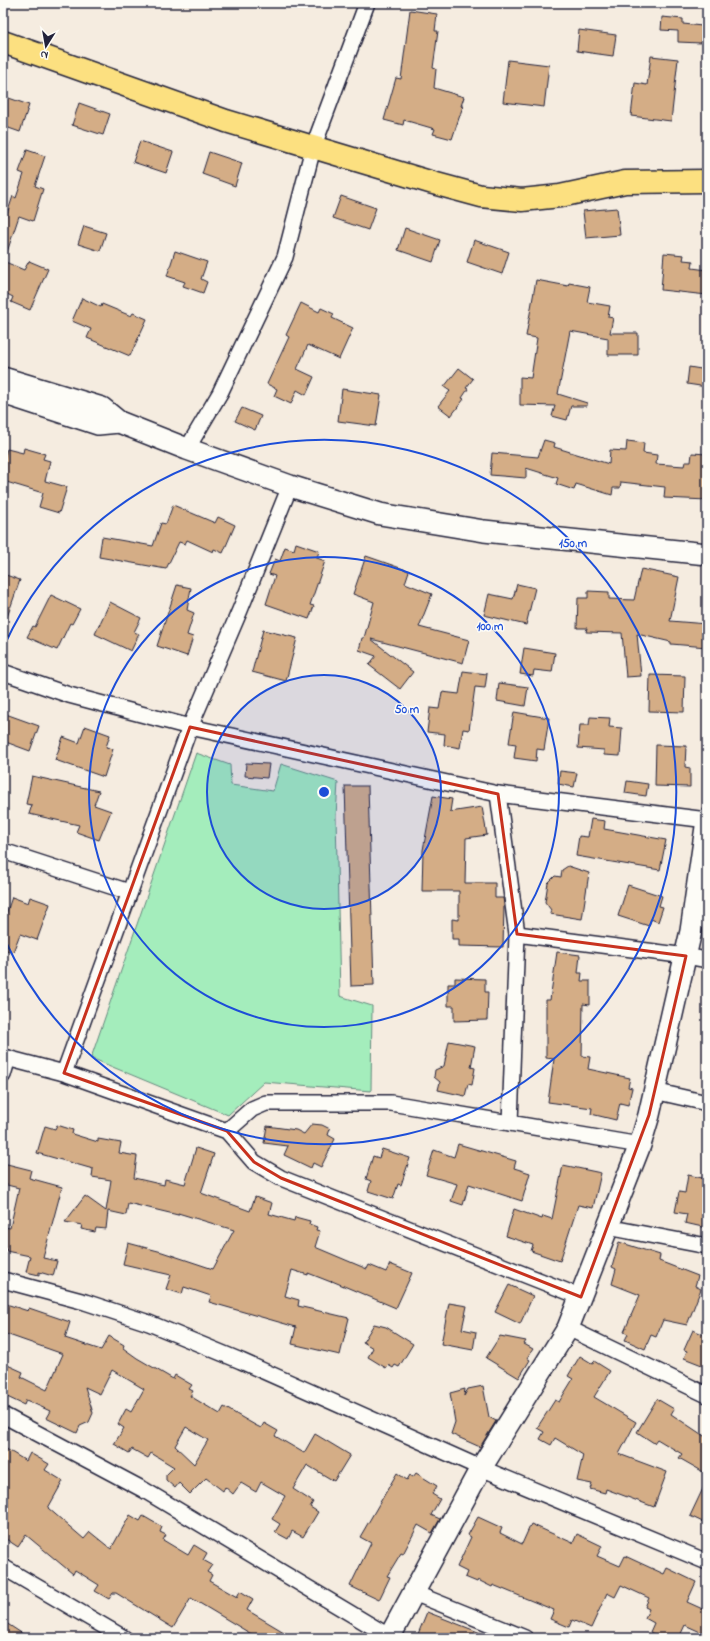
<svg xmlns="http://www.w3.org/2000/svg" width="710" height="1641" viewBox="0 0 710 1641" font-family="'Indie Flower',sans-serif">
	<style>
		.green { fill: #a4edbc; stroke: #63887c }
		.building { fill: #d4ad86; stroke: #22223b; fill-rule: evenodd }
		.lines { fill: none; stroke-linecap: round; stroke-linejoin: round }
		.street-casing { stroke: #22223b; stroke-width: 18 }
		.secondary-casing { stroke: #22223b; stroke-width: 24 }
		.highway-casing { stroke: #22223b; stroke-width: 25 }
		.street { stroke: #fdfcf7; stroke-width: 15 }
		.secondary { stroke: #fdfcf7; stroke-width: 21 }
		.highway { stroke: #fce080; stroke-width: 22 }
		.marked { fill: none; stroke: #c8321e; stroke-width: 3; stroke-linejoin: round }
		.ring { fill: none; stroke: #1d4ed8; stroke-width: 2 }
		.centre { fill: #1d4ed8; stroke: #fdfcf7; stroke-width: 2 }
		.ring-label { font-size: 12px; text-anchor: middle; font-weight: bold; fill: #1d4ed8; stroke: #fdfcf7; stroke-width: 3; stroke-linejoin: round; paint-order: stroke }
	</style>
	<rect width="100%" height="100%" fill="#f5ece0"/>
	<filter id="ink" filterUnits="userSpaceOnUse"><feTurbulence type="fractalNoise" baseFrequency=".025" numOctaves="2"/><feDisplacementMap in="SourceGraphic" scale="8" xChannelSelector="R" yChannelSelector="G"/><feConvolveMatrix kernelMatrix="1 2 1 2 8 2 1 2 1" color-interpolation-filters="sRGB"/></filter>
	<g filter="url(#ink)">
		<polygon class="green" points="196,753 230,765 231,785 273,791 281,764 338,782 336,816 340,996 372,1006 371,1091 264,1082 228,1115 91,1058"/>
		<g class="building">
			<polygon points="410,10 437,14 435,31 438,31 433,68 436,69 434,88 464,97 461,106 463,106 452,139 433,134 435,129 404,120 403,125 384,120 396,78 401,79"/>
			<polygon points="662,17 683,19 683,24 702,26 701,43 678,42 678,31 661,30"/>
			<polygon points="579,30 616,35 613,56 577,51"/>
			<polygon points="651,56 678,59 671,121 631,116 635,83 647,85"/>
			<polygon points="508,60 549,65 544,107 503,102"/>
			<polygon points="3,96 29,105 20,132 3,126"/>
			<polygon points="79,103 110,114 103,135 72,125"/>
			<polygon points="140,141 173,152 166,173 133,162"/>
			<polygon points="27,150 45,156 35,186 43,189 33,221 19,216 5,258 3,258 3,216 6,217 13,196 16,198 24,174 19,172"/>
			<polygon points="209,152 242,163 235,186 202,174"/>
			<polygon points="341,196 376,208 368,230 333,218"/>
			<polygon points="617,208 620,235 586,238 583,211"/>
			<polygon points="84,226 106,233 100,251 78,244"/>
			<polygon points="405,228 440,240 433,262 398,250"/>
			<polygon points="474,240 509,252 502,274 467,262"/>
			<polygon points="175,251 207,262 201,279 207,282 203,293 183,286 185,282 167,276"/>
			<polygon points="664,253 684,255 683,260 693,261 692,268 707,270 707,295 661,290"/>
			<polygon points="3,261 24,270 29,261 48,269 30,310 11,302 13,297 3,292"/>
			<polygon points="536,280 568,286 569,283 590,287 587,302 610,306 608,317 613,318 610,333 638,333 638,355 608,355 608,338 570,331 558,394 587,403 587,406 571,406 567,420 552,416 555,406 520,405 520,377 531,378 537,338 526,336"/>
			<polygon points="82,298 101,307 102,304 131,316 133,313 147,319 130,356 87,338 91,329 72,321"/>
			<polygon points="301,303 319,312 321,308 334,314 332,318 353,328 339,359 308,345 297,369 314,377 306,395 297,390 291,404 274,396 277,389 267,384 289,337 286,335"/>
			<polygon points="689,367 707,370 707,387 687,384"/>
			<polygon points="459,368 473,379 466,388 468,389 462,398 464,399 451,416 438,406 450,391 444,387"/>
			<polygon points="342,389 381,395 376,426 338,421"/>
			<polygon points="242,408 261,416 255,430 235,421"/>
			<polygon points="544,440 555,443 554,447 609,464 610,450 626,451 627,441 644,443 643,453 657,455 656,464 684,466 685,462 691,462 692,453 707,454 707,500 664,498 665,487 621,482 620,488 613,488 612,495 576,484 574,490 556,484 558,478 526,468 526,478 490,475 492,453 538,457"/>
			<polygon points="24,448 45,454 43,459 50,461 45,481 67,487 59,513 39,507 43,493 3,481 3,464 7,449 23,453"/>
			<polygon points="173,505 215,523 218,517 235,525 223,553 214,549 213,552 187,540 185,544 179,542 166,569 99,557 102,537 153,546 161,523 166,524"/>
			<polygon points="296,543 319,551 317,558 325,561 310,605 314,606 309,619 266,604 275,576 269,574 275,559 280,561 285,547 294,550"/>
			<polygon points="366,556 409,571 405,583 432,594 419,627 469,640 463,663 371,639 413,672 400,689 369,665 376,656 359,650 362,638 364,638 374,602 353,594"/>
			<polygon points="641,569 679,577 670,621 707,624 707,647 671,644 671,642 637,634 641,676 626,677 622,633 586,632 587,628 577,628 578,598 588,598 588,591 609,592 609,599 634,600"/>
			<polygon points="3,574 20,580 5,623 3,623"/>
			<polygon points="517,584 535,588 526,625 484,615 489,594 513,599"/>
			<polygon points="177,585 191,588 187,610 194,613 187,635 193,637 187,656 157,646"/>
			<polygon points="51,595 80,609 72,624 70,623 57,650 27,637 33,626 35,627"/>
			<polygon points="110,602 141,618 134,632 139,634 131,651 95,634"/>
			<polygon points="263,630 297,638 286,681 252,672"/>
			<polygon points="524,648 555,653 552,672 534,670 533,676 520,674"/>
			<polygon points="463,671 487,674 485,688 475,687 469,730 463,729 460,748 444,745 445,734 427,732 430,708 439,709 442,692 459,694"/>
			<polygon points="650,675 685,676 684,712 649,711"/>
			<polygon points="499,683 528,687 525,706 497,701"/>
			<polygon points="514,712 549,718 544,750 537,749 536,761 514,758 516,744 509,743"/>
			<polygon points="3,713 39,726 30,751 3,741"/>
			<polygon points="590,717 610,718 609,727 622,728 620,756 604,755 604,750 578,748 580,725 589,725"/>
			<polygon points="85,726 110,735 106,747 113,749 104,777 55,760 63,737 79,743"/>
			<polygon points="656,745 686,746 685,767 690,768 690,787 655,786"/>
			<polygon points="246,763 269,764 267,778 245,776"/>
			<polygon points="560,771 577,773 574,787 558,784"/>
			<polygon points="32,776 99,791 94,805 111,811 99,840 76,832 79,825 29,814 32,805 26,804"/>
			<polygon points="627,781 648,784 646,796 625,793"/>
			<polygon points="345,786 368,786 374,985 351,986"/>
			<polygon points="433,796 452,799 450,812 482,807 487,835 466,838 465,883 495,883 495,898 503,898 504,905 503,947 459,946 459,939 452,939 452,919 459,920 459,891 422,891 423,850"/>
			<polygon points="591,819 605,821 604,829 666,840 660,870 576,856 579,836 588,837"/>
			<polygon points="568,866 589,873 582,919 550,914 551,910 545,902 548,883 555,876 561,877 562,870"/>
			<polygon points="628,885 662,896 659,906 663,907 658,922 651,919 649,926 618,916"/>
			<polygon points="12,897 28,903 30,897 50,904 37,940 20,934 13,952 3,949 3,923"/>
			<polygon points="557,952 580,955 578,973 582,973 581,981 590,981 590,1005 583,1004 582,1056 590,1057 588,1069 630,1078 628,1087 632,1088 628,1105 620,1103 616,1120 591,1114 592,1108 548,1102 554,1059 546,1058 546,1000 550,1000"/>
			<polygon points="455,978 485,979 485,992 488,992 487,1020 454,1021 454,1006 448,1006 448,984 455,984"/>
			<polygon points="449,1041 475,1046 471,1067 475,1068 472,1085 468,1084 465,1096 438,1090 440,1082 434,1077 435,1070 444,1066"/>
			<polygon points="312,1124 322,1125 330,1129 328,1135 335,1139 321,1167 313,1163 311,1168 284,1155 288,1146 264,1143 267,1126 296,1130 304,1134"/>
			<polygon points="57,1125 73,1130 72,1134 98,1142 98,1139 121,1143 119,1153 137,1156 134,1178 164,1185 165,1179 185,1184 196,1148 214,1154 201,1193 250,1211 255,1197 272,1203 269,1214 294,1221 295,1217 310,1221 309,1224 317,1227 316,1230 320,1231 315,1247 367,1269 369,1265 386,1272 390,1264 412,1273 396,1308 332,1281 331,1282 308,1273 308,1275 292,1270 285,1296 299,1300 298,1306 349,1318 340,1355 292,1344 296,1327 209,1302 211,1296 184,1287 182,1294 166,1289 171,1275 123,1264 128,1243 162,1252 213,1269 234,1230 178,1213 178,1215 128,1203 126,1215 108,1211 106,1229 96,1228 95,1232 81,1229 82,1225 65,1222 85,1196 106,1211 111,1180 92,1177 93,1169 37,1153 45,1126 55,1129"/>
			<polygon points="458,1144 516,1161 514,1168 530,1173 522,1201 469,1184 463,1205 451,1201 457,1184 426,1175 434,1150 454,1157"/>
			<polygon points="382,1149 410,1158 401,1185 398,1184 393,1199 368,1191 371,1181 366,1179 373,1156 379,1158"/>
			<polygon points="3,1163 31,1170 29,1178 62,1187 43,1258 57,1261 53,1276 39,1272 39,1275 26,1272 30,1256 6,1251 7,1248 3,1247 3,1227 10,1228 19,1188 3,1184"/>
			<polygon points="563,1165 601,1173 593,1208 578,1205 560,1261 531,1251 533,1245 506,1236 514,1209 542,1219 543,1216 552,1219"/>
			<polygon points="688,1175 707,1179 707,1228 685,1223 687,1214 675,1212 679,1192 685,1193"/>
			<polygon points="619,1242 660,1255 659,1261 698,1276 695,1286 701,1289 687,1325 663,1320 656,1337 651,1335 645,1349 625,1340 628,1334 624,1332 640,1295 612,1284 616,1269 612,1267"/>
			<polygon points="509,1285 533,1296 520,1324 495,1312"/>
			<path d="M3,1303L28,1311L29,1308L70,1322L65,1338L101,1350L109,1336L124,1345L123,1348L137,1358L173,1379L175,1375L192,1385L189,1389L193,1391L190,1396L220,1414L224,1407L255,1425L261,1428L264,1423L278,1431L275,1436L304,1453L315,1434L350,1455L334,1481L307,1465L293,1489L313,1502L310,1507L318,1512L303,1537L292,1531L288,1539L275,1532L280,1524L272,1519L285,1496L261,1482L256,1492L241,1483L233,1494L225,1487L223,1491L206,1478L190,1494L179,1483L175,1488L166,1480V1475L174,1467L151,1453L148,1458L132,1449L129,1453L114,1444L124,1428L118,1424L126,1409L131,1412L144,1389L112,1370L100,1394L85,1387L93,1413L89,1422L80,1426L77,1433L46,1418L50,1411L26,1400L24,1405L3,1395V1363L23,1372L21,1377L47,1390L63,1354L3,1333ZM186,1427L208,1440L194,1464L175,1446Z"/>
			<polygon points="449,1303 467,1306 462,1329 476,1332 473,1350 441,1344"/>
			<polygon points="374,1324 386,1327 413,1344 399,1367 395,1365 393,1368 388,1365 386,1368 368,1357 373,1348 363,1342"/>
			<polygon points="693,1330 707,1336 707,1367 684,1358 687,1351 684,1350"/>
			<polygon points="500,1336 526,1341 524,1344 533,1349 527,1358 530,1360 519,1378 486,1358"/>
			<polygon points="580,1356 593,1364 594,1361 610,1371 594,1397 636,1422 619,1454 667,1472 654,1507 606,1489 605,1493 590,1489 592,1484 577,1481 583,1455 555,1438 551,1445 540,1439 544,1432 537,1428 555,1400 559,1402 573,1379 568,1376"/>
			<polygon points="483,1386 489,1417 496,1421 480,1447 451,1434 455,1422 450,1393 465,1389 464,1396 468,1389"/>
			<polygon points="657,1399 674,1409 671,1414 707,1438 707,1474 679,1458 682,1454 657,1439 654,1443 637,1432"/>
			<polygon points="3,1447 26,1461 30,1453 49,1464 45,1470 63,1481 48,1508 84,1539 90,1532 111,1549 130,1515 140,1521 143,1516 162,1527 160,1532 166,1535 163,1540 188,1555 194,1545 207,1553 203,1560 212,1565 207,1572 212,1575 209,1581 237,1597 240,1591 253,1599 247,1610 294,1638 258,1638 191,1598 173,1628 116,1593 113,1593 109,1599 95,1591 99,1585 75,1570 73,1574 26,1535 18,1547 3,1537"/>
			<polygon points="397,1473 407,1480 410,1475 413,1477 416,1473 437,1486 432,1494 440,1499 431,1515 440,1519 432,1533 418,1525 403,1554 401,1553 387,1576 390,1577 379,1600 350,1586 371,1543 360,1537"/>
			<polygon points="707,1480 707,1524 690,1516"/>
			<polygon points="478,1517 502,1528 500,1533 522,1544 531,1524 573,1543 577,1534 602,1546 597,1556 620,1566 625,1556 664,1574 667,1568 696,1582 687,1602 707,1611 707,1635 685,1625 679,1638 662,1638 650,1632 654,1623 645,1618 649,1609 645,1607 649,1598 621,1585 615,1597 607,1593 591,1628 572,1620 569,1627 550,1619 554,1610 493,1585 492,1587 478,1580 477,1582 465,1577 467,1572 457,1567 471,1537 468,1535"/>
			<polygon points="427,1612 491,1637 491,1638 427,1638 418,1634"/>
			<polygon points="3,1621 29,1638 3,1638"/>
		</g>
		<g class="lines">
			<g class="street-casing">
				<g id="street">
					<polyline points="187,449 220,393 285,257 313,148 367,3"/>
					<polyline points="3,672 69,695 190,727 498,794 707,820"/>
					<polyline points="498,794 517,934 510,1123"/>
					<polyline points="3,851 129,892"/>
					<polyline points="517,934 686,956 707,960"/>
					<polyline points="3,1057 64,1073 227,1131 254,1162 281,1178 581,1297"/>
					<polyline points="64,1073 190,727 240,610 290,486"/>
					<polyline points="3,1075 8,1058"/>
					<polyline points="654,1091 707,1103"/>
					<polyline points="227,1131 252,1109 266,1103 391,1103 640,1145"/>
					<polyline points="607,1227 707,1246"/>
					<polyline points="3,1280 85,1302 149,1323 241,1361 481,1468 707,1562"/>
					<polyline points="568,1328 707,1395"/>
					<polyline points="3,1415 144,1490 390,1637"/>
					<polyline points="3,1567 124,1638"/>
					<polyline points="414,1593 525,1638"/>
				</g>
			</g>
			<g class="secondary-casing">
				<g id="secondary">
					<polyline points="3,378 102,408 119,422 187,449 290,486 380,514 484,531 707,554"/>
					<polyline points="3,393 98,424 119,422"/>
					<polyline points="389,1638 481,1468 568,1328 640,1145 649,1115 691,931 707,820"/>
				</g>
			</g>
			<g class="highway-casing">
				<polyline id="highway" points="3,42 226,121 433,183 481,196 522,200 560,196 625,182 707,181"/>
			</g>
			<use href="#street" class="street"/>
			<use href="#secondary" class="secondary"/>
			<use href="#highway" class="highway"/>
		</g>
	</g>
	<path class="marked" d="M190,727L498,794L517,934L686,956L649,1115L581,1297L281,1178L254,1162L227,1131L64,1073Z"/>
	<circle cx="324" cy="792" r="117" fill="#1d4ed8" fill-opacity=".12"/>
	<g class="ring">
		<circle cx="324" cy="792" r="117"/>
		<circle cx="324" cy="792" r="235"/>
		<path d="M4 646A352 352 0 1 1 4 938"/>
	</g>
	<circle cx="324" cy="792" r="6" class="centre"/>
	<g class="ring-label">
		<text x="573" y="547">150 m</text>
		<text x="490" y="630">100 m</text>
		<text x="407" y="713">50 m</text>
	</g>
	<rect width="710" height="1641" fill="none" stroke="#fdfcf7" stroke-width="16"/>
	<rect x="8" y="8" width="694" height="1625" fill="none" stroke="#22223b" stroke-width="1.5" filter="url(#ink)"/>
	<g transform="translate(46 46) rotate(191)" stroke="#fdfcf7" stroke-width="3" paint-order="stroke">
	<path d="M0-3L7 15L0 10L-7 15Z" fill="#22223b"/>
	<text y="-6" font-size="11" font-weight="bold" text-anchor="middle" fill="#22223b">N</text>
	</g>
</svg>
